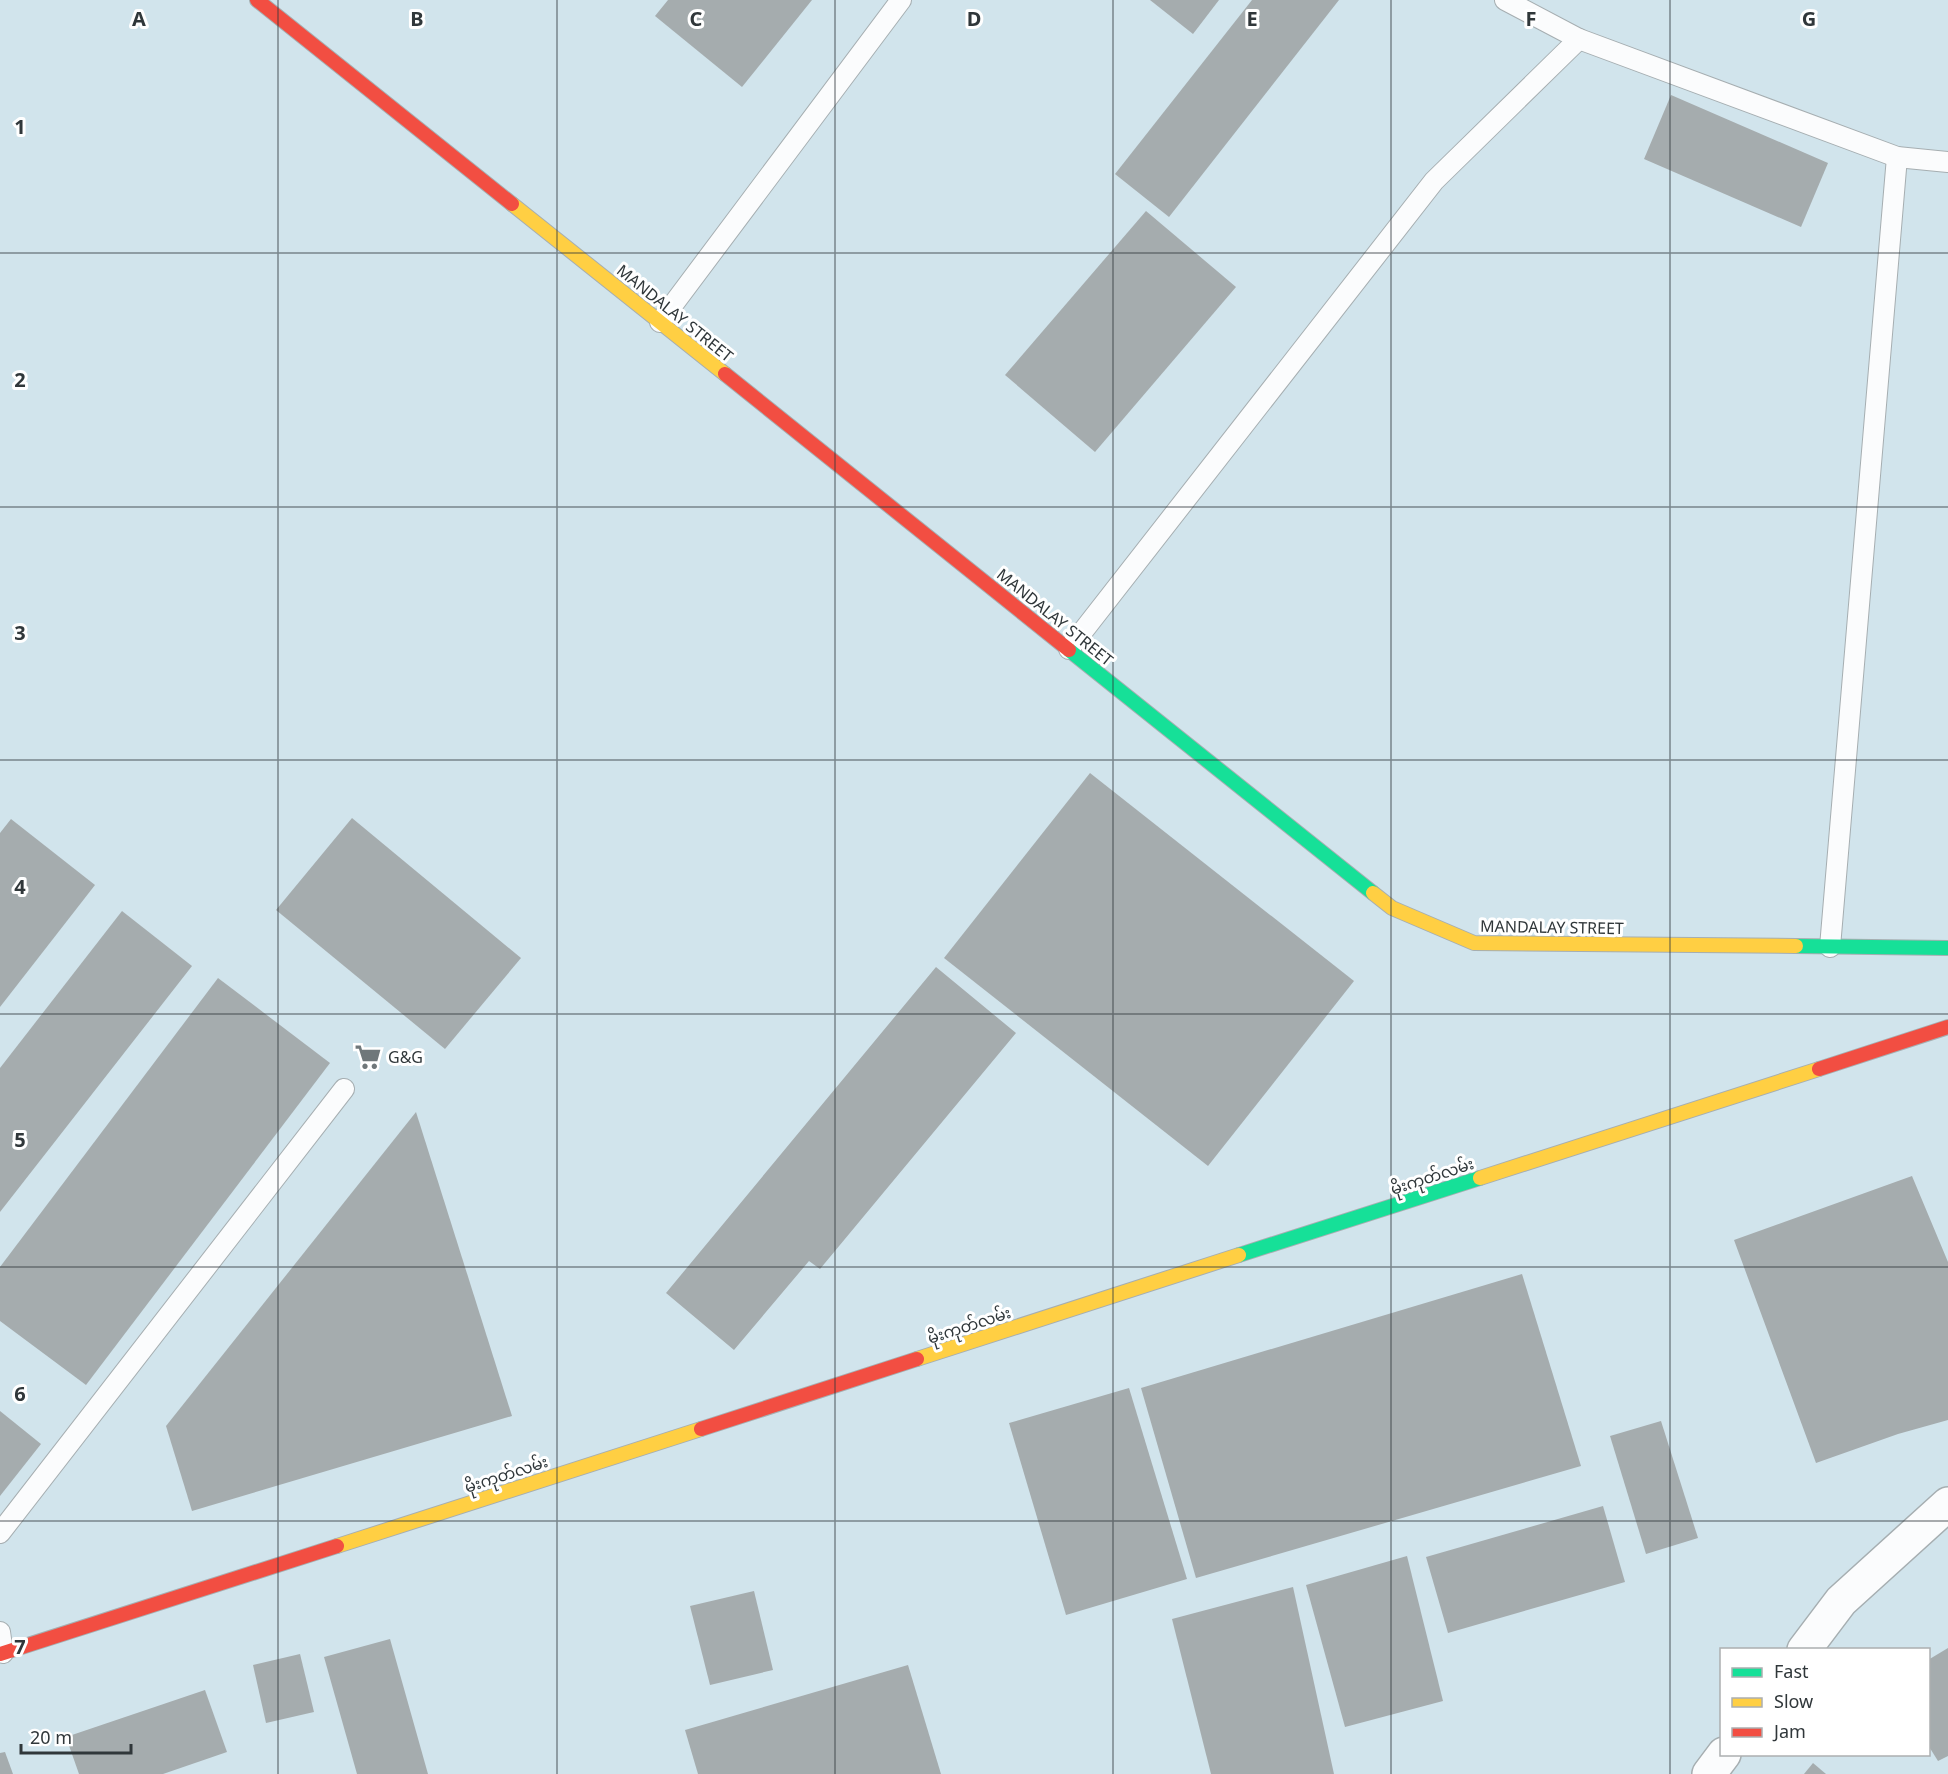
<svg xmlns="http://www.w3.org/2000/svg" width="1948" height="1774" viewBox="0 0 1948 1774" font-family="'Noto Sans','Noto Sans Myanmar',sans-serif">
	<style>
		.built { fill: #d1e4ec; fill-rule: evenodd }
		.building { fill: #a5acae }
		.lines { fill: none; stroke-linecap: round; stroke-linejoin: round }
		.lane-casing { stroke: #a6aeb1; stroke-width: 22 }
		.street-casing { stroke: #a6aeb1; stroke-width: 36 }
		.fast-casing { stroke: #a6aeb1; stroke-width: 16 }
		.slow-casing { stroke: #a6aeb1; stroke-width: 16 }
		.jam-casing { stroke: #a6aeb1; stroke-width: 16 }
		.lane { stroke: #fbfcfd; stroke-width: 20 }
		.street { stroke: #fbfcfd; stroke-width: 33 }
		.fast { stroke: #16e098; stroke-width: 14 }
		.slow { stroke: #ffcf43; stroke-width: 14 }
		.jam { stroke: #f24e42; stroke-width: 14 }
		.grid { fill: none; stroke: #30373a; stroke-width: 1.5; stroke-opacity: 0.55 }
		.labels { text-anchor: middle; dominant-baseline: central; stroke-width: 6; stroke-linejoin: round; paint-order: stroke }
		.street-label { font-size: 16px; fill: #30373a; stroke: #fff }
		.poi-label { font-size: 16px; fill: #30373a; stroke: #fff; text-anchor: start }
		.grid-label { font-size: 20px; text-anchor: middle; font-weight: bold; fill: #30373a; stroke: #fff; stroke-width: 6; stroke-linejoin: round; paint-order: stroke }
	</style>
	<rect width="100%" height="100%" fill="#e5eef2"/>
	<path class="built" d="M0,0H1948V1774H0ZM1722,1650H1928V1754H1722Z"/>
	<g class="building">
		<polygon points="668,0 812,0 742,87 655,16"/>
		<polygon points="1150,0 1219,0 1193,34"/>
		<polygon points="1252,0 1339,0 1169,217 1115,174"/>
		<polygon points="1671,95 1828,163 1801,227 1644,159"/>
		<polygon points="1146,211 1236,287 1095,452 1005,375"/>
		<polygon points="1090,773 1354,981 1208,1166 944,958"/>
		<polygon points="352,818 521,958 445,1049 276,910"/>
		<polygon points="11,819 95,885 0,1007 0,833"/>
		<polygon points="122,911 192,966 0,1212 0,1068"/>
		<polygon points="936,967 1016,1033 820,1269 809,1261 734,1350 666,1293"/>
		<polygon points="218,978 330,1063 86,1385 0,1321 0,1267"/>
		<polygon points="416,1112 512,1416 192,1511 166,1426"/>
		<polygon points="1912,1176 1948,1262 1948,1420 1898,1434 1816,1463 1734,1240"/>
		<polygon points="1522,1274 1581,1466 1196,1578 1141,1388"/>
		<polygon points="1129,1388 1187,1579 1066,1615 1009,1423"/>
		<polygon points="0,1411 41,1444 0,1496"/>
		<polygon points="1661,1421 1698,1538 1646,1554 1610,1436"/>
		<polygon points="1603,1506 1625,1582 1448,1633 1426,1557"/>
		<polygon points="1407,1556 1443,1701 1345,1727 1306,1585"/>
		<polygon points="1293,1587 1334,1774 1211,1774 1172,1619"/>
		<polygon points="754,1591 773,1670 710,1685 690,1606"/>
		<polygon points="390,1639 428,1774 357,1774 324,1657"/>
		<polygon points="1948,1648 1948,1756 1938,1761 1928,1745 1928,1660"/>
		<polygon points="300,1654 314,1712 266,1723 253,1665"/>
		<polygon points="908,1665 941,1774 698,1774 685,1730"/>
		<polygon points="205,1690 227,1752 163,1774 79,1774 66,1737"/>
		<polygon points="5,1752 13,1774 0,1774 0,1753"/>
		<polygon points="1813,1763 1826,1774 1804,1774"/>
	</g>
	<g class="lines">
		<g class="lane-casing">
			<g id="lane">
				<polyline points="1505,0 1579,39 1897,157 1948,162"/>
				<polyline points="660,322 901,0"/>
				<polyline points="1069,649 1434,181 1579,39"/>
				<polyline points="1830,947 1897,157"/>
				<polyline points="0,1533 344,1089"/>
				<polyline points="0,1632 3,1653"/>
			</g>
		</g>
		<g class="street-casing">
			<g id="street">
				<polyline points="1804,1650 1841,1601 1948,1504"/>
				<polyline points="1709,1774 1724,1754"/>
			</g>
		</g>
		<g class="fast-casing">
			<g id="fast">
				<polyline points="1069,650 1373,893"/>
				<polyline points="1796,946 1948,948"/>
				<polyline points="1239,1255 1480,1178"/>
			</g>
		</g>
		<g class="slow-casing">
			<g id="slow">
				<polyline points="512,204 725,374"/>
				<polyline points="1373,893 1392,908 1474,943 1796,946"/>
				<polyline points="1480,1178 1819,1069"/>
				<polyline points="917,1359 1239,1255"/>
				<polyline points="337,1546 701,1429"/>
			</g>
		</g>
		<g class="jam-casing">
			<g id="jam">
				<polyline points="257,0 512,204"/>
				<polyline points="725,374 1069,650"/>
				<polyline points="1819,1069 1948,1027"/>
				<polyline points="701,1429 917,1359"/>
				<polyline points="0,1654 337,1546"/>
			</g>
		</g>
		<use href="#lane" class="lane"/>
		<use href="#street" class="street"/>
		<use href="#fast" class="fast"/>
		<use href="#slow" class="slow"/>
		<use href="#jam" class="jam"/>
	</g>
	<path class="grid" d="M278,0V1774M557,0V1774M835,0V1774M1113,0V1774M1391,0V1774M1670,0V1774M0,253H1948M0,507H1948M0,760H1948M0,1014H1948M0,1267H1948M0,1521H1948"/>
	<defs>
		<g id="supermarket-bare" transform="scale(2.07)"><path d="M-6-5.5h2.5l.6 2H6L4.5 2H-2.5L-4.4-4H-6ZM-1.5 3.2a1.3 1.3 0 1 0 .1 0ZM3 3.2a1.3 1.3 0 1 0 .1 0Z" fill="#6f777a" stroke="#fff" stroke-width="2.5" paint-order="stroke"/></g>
	</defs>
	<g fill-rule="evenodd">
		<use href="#supermarket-bare" x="368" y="1057"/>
	</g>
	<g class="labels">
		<g class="street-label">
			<text transform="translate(675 313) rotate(39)">MANDALAY STREET</text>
			<text transform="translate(1055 617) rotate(39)">MANDALAY STREET</text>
			<text transform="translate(1552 927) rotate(1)">MANDALAY STREET</text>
			<text transform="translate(1432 1176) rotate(-18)">မိုးကုတ်လမ်း</text>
			<text transform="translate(969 1325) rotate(-18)">မိုးကုတ်လမ်း</text>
			<text transform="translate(506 1474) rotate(-18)">မိုးကုတ်လမ်း</text>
		</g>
		<g class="poi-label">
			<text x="388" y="1057">G&amp;G</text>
		</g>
	</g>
	<g class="grid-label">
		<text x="139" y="26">A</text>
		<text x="417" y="26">B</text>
		<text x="696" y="26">C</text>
		<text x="974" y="26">D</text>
		<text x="1252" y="26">E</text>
		<text x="1531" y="26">F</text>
		<text x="1809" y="26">G</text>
		<text x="20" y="134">1</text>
		<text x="20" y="387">2</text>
		<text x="20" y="640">3</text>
		<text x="20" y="894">4</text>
		<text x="20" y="1147">5</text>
		<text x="20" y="1401">6</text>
		<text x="20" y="1654">7</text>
	</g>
	<rect x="1720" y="1648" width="210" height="108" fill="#ffffff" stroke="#acafb0" stroke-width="1.5"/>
	<rect x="1732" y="1668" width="30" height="9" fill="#16e098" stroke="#acafb0" stroke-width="1.5"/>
	<text x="1774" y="1678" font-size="18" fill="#30373a">Fast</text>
	<rect x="1732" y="1698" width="30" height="9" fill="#ffcf43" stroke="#acafb0" stroke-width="1.5"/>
	<text x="1774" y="1708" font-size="18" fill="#30373a">Slow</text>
	<rect x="1732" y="1728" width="30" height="9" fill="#f24e42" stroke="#acafb0" stroke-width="1.5"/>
	<text x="1774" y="1738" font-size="18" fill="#30373a">Jam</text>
	<path d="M21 1744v9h110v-9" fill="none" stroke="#30373a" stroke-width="3"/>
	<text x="30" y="1744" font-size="18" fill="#30373a" stroke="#ffffff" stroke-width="4.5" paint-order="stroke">20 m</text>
</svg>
